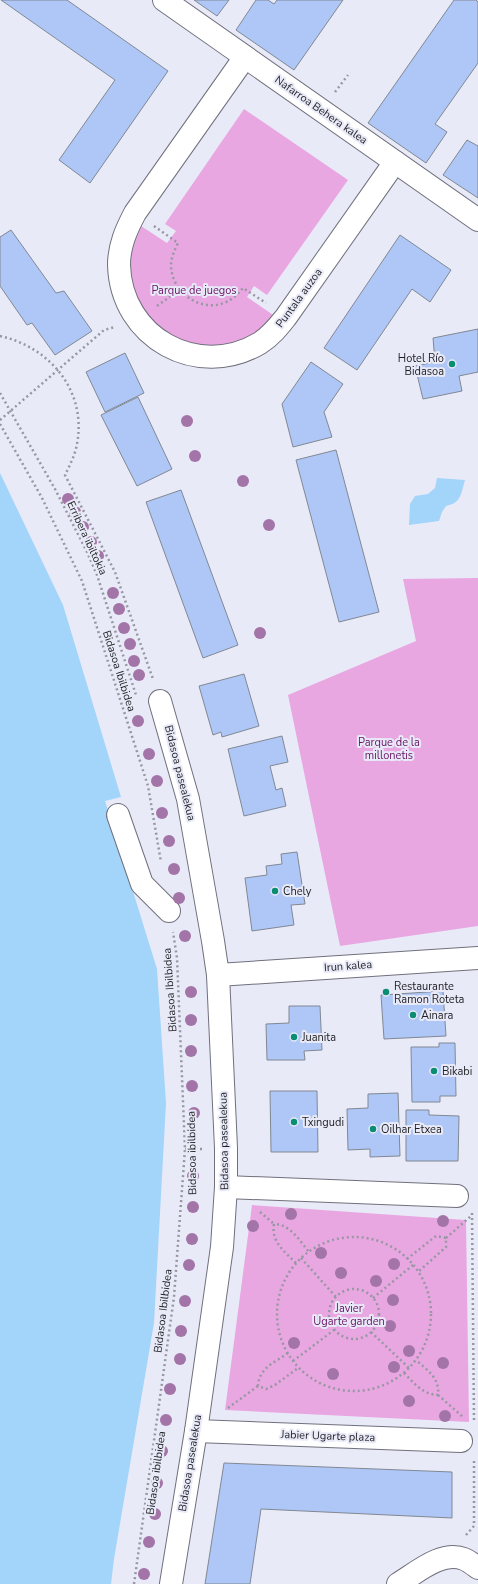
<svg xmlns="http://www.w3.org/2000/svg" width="478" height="1584" viewBox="0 0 478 1584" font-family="'Nunito Sans',sans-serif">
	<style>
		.green { fill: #e9a7e2 }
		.water { fill: #a3d4f9 }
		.building { fill: #aec7f6; stroke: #818894 }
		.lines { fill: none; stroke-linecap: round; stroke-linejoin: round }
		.minor-casing { stroke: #70707d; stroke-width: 24 }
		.path { stroke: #9797a2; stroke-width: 2.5; stroke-dasharray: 2 3; stroke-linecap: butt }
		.minor { stroke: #fff; stroke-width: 22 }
		.tree { fill: #a374a7 }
		.poi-dot { fill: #0b8d73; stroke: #e9eaf8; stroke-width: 1.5 }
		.labels { text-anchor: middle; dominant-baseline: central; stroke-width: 4; stroke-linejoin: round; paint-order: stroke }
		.street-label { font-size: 11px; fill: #1e1e23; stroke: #e9eaf8 }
		.park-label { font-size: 11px; fill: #6a1465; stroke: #e9eaf8 }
		.poi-label { font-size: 11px; fill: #1e1e23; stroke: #e9eaf8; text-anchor: start }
	</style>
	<rect width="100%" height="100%" fill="#e9eaf8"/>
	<g class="green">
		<polygon points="244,109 348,180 267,295 254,286 247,297 276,317 269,325 242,343 210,349 164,334 133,296 127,265 138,224 167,243 176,231 165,224"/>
		<polygon points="478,578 478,926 340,946 288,695 416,641 403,579"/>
		<polygon points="252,1205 466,1220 469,1422 225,1410"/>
	</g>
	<g class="water">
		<polygon points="0,473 63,605 121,797 105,801 157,969 166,1103 154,1323 114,1559 111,1584 0,1584"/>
		<path d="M437,478L465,480C461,494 461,503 446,506L442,512L439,521L409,525L410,504L415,496L428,494L435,488Z"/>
	</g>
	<g class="building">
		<polygon points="1,0 67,0 168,71 90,183 59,160 115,80"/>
		<polygon points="194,0 229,0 217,16"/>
		<polygon points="256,0 268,0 274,4 277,0 343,0 294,70 236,30"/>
		<polygon points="454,0 476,0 478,2 478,63 435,124 447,132 426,163 368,123"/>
		<polygon points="467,140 478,146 478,198 443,175"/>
		<polygon points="11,230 56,293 64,291 92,331 55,355 32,323 27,325 0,286 0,237"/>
		<polygon points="400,235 451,270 430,302 412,289 357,370 324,348"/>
		<polygon points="478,329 478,372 459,376 462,391 423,399 415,366 435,362 433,338"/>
		<polygon points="125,353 144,393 105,412 86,372"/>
		<polygon points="311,362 343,384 324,412 332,437 293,447 282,404"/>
		<polygon points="138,397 172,469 137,486 101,415"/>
		<polygon points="336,450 379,612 339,622 296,460"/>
		<polygon points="181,490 238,645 203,658 146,502"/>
		<polygon points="244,674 259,726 222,737 221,732 213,735 199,686"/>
		<polygon points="282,736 288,762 270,766 276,790 282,788 286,806 244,816 228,749"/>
		<polygon points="297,852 305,904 291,905 294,925 252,931 245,878 267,875 266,866 282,864 281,854"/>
		<polygon points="443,991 446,1036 384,1039 381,995"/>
		<polygon points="289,1006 320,1006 322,1050 304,1051 305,1060 267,1060 266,1024 289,1023"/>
		<polygon points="439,1043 455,1043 456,1096 440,1096 440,1102 412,1102 411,1047 439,1047"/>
		<polygon points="270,1091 317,1091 318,1152 271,1152"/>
		<polygon points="398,1093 400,1156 370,1157 370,1149 348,1150 347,1109 368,1108 368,1094"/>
		<polygon points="406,1110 429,1110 429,1115 459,1116 458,1161 406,1161"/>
		<polygon points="224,1463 452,1472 452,1518 261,1509 250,1584 205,1584"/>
	</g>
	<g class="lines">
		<g class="minor-casing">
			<g id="minor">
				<polyline points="164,0 478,220"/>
				<path d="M245,57L135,213C126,230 119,246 119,265C121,338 198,380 260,343C271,336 278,327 286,317L395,162"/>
				<polyline points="160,701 188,799 213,941 218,975 226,1148 226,1187 222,1247 196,1431 171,1584"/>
				<polyline points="118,815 142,884 169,911"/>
				<polyline points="218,975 478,958"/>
				<polyline points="226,1187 457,1196"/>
				<polyline points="196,1431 461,1441"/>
				<path d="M398,1584C416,1573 442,1550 464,1559C469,1561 474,1565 478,1568"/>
			</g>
		</g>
		<g class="path">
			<polyline points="335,92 348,75"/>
			<path d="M154,226L178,243C174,251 171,258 171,266C172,292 199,312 224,303C232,300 238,294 243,288L266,303"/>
			<polyline points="157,306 179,290"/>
			<path d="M0,336C50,347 87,391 77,444C75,455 70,465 65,475L115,572L153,679"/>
			<polyline points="0,393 55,489 87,552 97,575 136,695"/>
			<polyline points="0,420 104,330 115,327"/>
			<polyline points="0,424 42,498 82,581 148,786 161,862"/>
			<polyline points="185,1149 202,1149"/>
			<polyline points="260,1212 274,1224"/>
			<polyline points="472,1213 474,1422"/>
			<circle cx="354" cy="1314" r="77"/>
			<polyline points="446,1238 471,1216"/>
			<polyline points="301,1258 336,1297"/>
			<polyline points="407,1259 436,1236 446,1238 446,1247 418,1272"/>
			<path d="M296,1263C284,1251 271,1242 274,1224C290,1224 300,1241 309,1252"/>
			<circle cx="354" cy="1314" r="25"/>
			<polyline points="373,1298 413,1265"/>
			<polyline points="371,1332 409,1368"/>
			<path d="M288,1353C274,1363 259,1368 258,1386L266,1389L275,1385L298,1368"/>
			<polyline points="293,1361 334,1330"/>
			<path d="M404,1373C414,1383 422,1394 438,1395C440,1378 427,1370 416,1360"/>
			<polyline points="438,1395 463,1417"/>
			<polyline points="228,1408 258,1386"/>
			<polyline points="466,1535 474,1526 474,1461"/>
			<polyline points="134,1584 174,1297 185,1149 177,958 173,932"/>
		</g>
		<use href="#minor" class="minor"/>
	</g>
	<g class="tree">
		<circle cx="187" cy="421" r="6"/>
		<circle cx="195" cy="456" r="6"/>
		<circle cx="243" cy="481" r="6"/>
		<circle cx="68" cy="499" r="6"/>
		<circle cx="75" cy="512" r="6"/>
		<circle cx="269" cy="525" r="6"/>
		<circle cx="83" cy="527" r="6"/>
		<circle cx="91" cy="542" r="6"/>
		<circle cx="98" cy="556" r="6"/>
		<circle cx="113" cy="593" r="6"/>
		<circle cx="119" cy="609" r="6"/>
		<circle cx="124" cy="628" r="6"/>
		<circle cx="260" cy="633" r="6"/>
		<circle cx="130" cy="644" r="6"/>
		<circle cx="134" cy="661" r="6"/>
		<circle cx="139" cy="675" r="6"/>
		<circle cx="138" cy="721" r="6"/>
		<circle cx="149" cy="754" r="6"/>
		<circle cx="157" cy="781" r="6"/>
		<circle cx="162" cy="813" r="6"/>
		<circle cx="169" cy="841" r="6"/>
		<circle cx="174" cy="869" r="6"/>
		<circle cx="179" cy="898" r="6"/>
		<circle cx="185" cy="936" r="6"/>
		<circle cx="191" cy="992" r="6"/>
		<circle cx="191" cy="1020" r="6"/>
		<circle cx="191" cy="1051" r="6"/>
		<circle cx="192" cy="1086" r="6"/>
		<circle cx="194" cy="1113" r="6"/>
		<circle cx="193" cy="1176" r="6"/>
		<circle cx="193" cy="1207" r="6"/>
		<circle cx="291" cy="1214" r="6"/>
		<circle cx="443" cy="1221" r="6"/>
		<circle cx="253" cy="1226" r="6"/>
		<circle cx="192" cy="1239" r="6"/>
		<circle cx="321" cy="1253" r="6"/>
		<circle cx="394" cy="1264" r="6"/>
		<circle cx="189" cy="1265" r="6"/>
		<circle cx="341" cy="1273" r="6"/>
		<circle cx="376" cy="1281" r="6"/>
		<circle cx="393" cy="1300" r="6"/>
		<circle cx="185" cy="1301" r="6"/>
		<circle cx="390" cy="1326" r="6"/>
		<circle cx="181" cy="1331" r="6"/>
		<circle cx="294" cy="1343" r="6"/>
		<circle cx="409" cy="1351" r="6"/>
		<circle cx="180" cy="1359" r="6"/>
		<circle cx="443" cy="1363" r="6"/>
		<circle cx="394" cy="1367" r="6"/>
		<circle cx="333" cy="1374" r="6"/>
		<circle cx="170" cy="1389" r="6"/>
		<circle cx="409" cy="1401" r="6"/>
		<circle cx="445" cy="1416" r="6"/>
		<circle cx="166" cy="1420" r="6"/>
		<circle cx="162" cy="1451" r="6"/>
		<circle cx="157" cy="1483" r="6"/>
		<circle cx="155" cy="1514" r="6"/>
		<circle cx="149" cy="1542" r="6"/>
		<circle cx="144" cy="1574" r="6"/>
	</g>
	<g class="poi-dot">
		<circle cx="452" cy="364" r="4"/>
		<circle cx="275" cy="891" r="4"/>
		<circle cx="386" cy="992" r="4"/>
		<circle cx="413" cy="1015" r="4"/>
		<circle cx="294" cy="1037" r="4"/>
		<circle cx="434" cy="1071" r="4"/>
		<circle cx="294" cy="1122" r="4"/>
		<circle cx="373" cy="1129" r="4"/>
	</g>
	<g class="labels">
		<g class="street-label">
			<text transform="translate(321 110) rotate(35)">Nafarroa Behera kalea</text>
			<text transform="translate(299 298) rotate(-54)">Puntala auzoa</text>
			<text transform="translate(87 538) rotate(65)">Erribera ibiltokia</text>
			<text transform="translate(119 671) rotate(72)">Bidasoa Ibilbidea</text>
			<text transform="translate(180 773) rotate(76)">Bidasoa pasealekua</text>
			<text transform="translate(348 966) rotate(-4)">Irun kalea</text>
			<text transform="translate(170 990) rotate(-94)">Bidasoa Ibilbidea</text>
			<text transform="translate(224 1141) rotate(-91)">Bidasoa pasealekua</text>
			<text transform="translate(192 1153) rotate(-91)">Bidasoa ibilbidea</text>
			<text transform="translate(163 1311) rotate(-83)">Bidasoa Ibilbidea</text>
			<text transform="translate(328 1436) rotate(2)">Jabier Ugarte plaza</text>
			<text transform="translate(190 1463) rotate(-81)">Bidasoa pasealekua</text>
			<text transform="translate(156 1473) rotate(-82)">Bidasoa ibilbidea</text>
		</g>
		<g class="park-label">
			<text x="194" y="290">Parque de juegos</text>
			<text x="389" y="742">Parque de la<tspan x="389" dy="13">millonetis</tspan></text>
			<text x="349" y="1308">Javier<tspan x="349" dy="13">Ugarte garden</tspan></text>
		</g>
		<g class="poi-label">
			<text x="444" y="358" text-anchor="end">Hotel Río<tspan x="444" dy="13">Bidasoa</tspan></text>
			<text x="283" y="891">Chely</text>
			<text x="394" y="986">Restaurante<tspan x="394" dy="13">Ramon Roteta</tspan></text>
			<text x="421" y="1015">Ainara</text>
			<text x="302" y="1037">Juanita</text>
			<text x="442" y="1071">Bikabi</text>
			<text x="302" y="1122">Txingudi</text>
			<text x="381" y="1129">Oilhar Etxea</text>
		</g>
	</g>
</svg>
